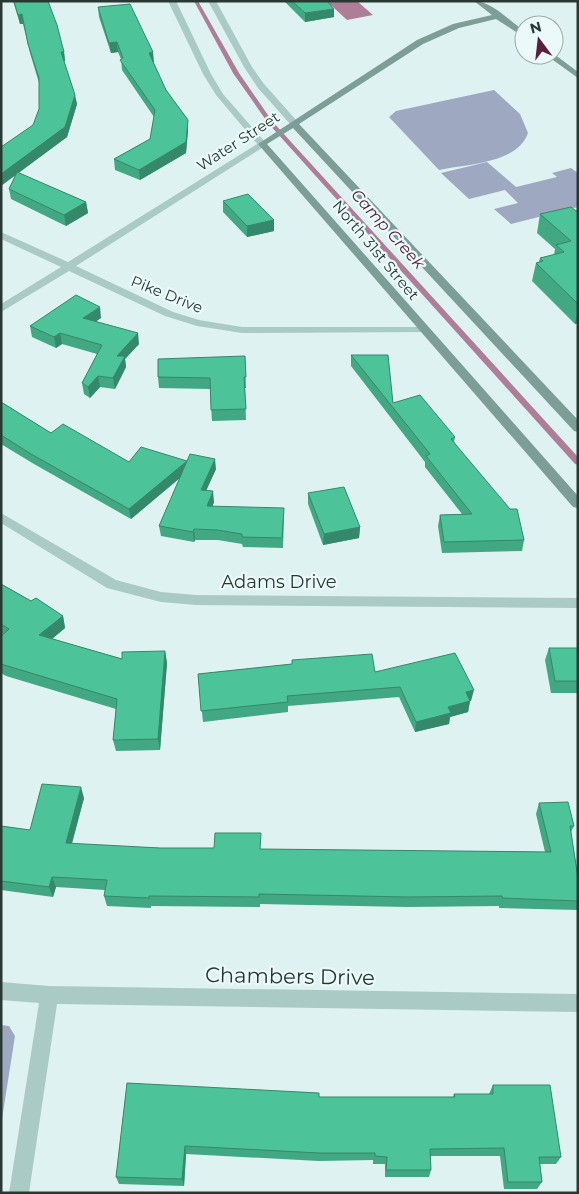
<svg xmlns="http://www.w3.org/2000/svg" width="579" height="1194" viewBox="0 0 579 1194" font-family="Montserrat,sans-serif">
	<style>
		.green { fill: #9ea8c1 }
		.water { fill: #ae7e99 }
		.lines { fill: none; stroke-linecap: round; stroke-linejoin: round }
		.stream { fill: #ae7e99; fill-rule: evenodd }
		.minor { fill: #aacac5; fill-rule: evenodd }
		.tertiary { fill: #aacac5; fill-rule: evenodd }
		.secondary { fill: #7c9e96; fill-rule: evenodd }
		.wall { fill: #41a883 }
		.shaded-wall { fill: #35886a }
		.building { fill: #4cc398; stroke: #35886a }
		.labels { text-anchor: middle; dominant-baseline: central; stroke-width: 4.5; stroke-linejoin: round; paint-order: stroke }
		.far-street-label { font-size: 15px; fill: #2a3834; stroke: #ebfaf9 }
		.far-water-label { font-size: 16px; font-style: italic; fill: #58203e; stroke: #ebfaf9 }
		.street-label { font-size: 18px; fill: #2a3834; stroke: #ebfaf9 }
		.near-street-label { font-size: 21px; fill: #2a3834; stroke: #ebfaf9 }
	</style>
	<rect width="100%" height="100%" fill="#def2f1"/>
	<g class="green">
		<path d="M494,90L520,114L528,133C517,164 467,164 439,170L389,117L396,111Z"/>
		<polygon points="487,162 516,187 557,177 552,173 571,168 578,173 578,207 511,224 494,209 518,203 505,190 469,199 441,173"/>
		<polygon points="1,1025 9,1026 15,1036 1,1125"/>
	</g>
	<polygon class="water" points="317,1 357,1 373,15 347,20 332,6 309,10"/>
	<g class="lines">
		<polygon class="stream" points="194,1 198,1 239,73 272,121 578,457 578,465 575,464 268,123 233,73"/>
		<g class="minor">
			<polygon points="262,141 265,142 265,146 76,266 173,312 199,320 242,327 424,327 429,330 428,332 242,333 197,326 165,316 69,271 1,312 1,304 61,267 1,239 1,232 68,262"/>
			<polygon points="1,513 116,580 161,592 196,595 578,598 578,608 196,605 161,602 107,588 1,523"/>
			<polygon points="1,982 49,986 578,994 578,1012 57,1004 29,1193 9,1193 39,1003 1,1000"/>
		</g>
		<g class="tertiary">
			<polygon points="168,1 176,1 211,74 223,94 265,142 265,146 259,146 216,95 203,74"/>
			<polygon points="208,1 216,1 252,67 264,84 297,121 297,125 291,125 258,88 244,67"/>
		</g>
		<g class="secondary">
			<path d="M474,1C491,1 510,21 524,31V37L496,19L459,28L423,44L299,124L578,420V432L574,431L293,128L267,144L578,496V508L573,507L258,144L417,40L453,24L492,15Z"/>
			<polygon points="554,54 578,72 578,78 546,55"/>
		</g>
	</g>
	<g class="wall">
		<polygon points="13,1 48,1 64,52 65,61 64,61 77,104 67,137 18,173 86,202 88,213 66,226 11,199 9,189 15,176 39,109 39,83 30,53 23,24 20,24"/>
		<polygon points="284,1 327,1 334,17 305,22"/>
		<polygon points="98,7 154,62 153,62 166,90 188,120 188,130 186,153 140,180 115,170 114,159 150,139 154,117 122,70 121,59 118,52 111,53 99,17"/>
		<polygon points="223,201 274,220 274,231 247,237 223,212"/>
		<polygon points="578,210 578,323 575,324 532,281 536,263 539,262 540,258 554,255 555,249 537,233 540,214"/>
		<polygon points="101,318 96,321 139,344 125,359 126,367 115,389 100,387 90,398 84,394 82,383 97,354 62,344 56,348 32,337 30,326"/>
		<polygon points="351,355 393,403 455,437 454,442 524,540 522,551 442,553 438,526 440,515 462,514 425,467 425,462 351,366"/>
		<polygon points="245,356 246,388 245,388 246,420 212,421 210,389 159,388 158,377"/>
		<polygon points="1,402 51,433 129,462 216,469 206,490 214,502 212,507 284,518 283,548 243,547 242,544 218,540 195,540 194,542 161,536 159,526 180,478 131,519 34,464 1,444"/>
		<polygon points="308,493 360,527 359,538 323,545 308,504"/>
		<polygon points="1,584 31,601 63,616 65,628 52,639 122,659 165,651 167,663 160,750 116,751 113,740 116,709 6,676 1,673 1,636 3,634 1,633"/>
		<polygon points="549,648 578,648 578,693 551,693 545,660"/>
		<polygon points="292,660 375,672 471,701 470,701 468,712 450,717 449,724 415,732 399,697 288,706 288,712 203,722 198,674 292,664"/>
		<polygon points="84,798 72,844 160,848 261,849 545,852 536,814 539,803 574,826 571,832 578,878 578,908 577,910 499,908 499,906 407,907 260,904 260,907 151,906 151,908 107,906 104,896 105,890 56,887 53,897 1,890 1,826 30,830"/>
		<polygon points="127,1083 319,1097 453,1097 454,1094 489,1094 493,1085 561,1157 556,1164 540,1164 542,1182 537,1189 504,1189 500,1156 430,1156 431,1170 429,1177 385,1177 385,1164 373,1164 373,1160 319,1161 186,1154 184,1186 119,1184 116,1177"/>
	</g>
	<g class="shaded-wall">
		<polygon points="334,9 334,17 305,22 305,13"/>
		<polygon points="22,14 23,24 20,24 18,15"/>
		<polygon points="117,42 118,52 111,53 109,43"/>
		<polygon points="61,52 64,52 65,61 63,62"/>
		<polygon points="153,52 154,62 149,62 149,53"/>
		<polygon points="75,95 77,104 67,137 1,186 1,174"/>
		<polygon points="188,120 188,130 186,153 140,180 139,170"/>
		<polygon points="86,202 88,213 66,226 64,215"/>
		<polygon points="274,220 274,231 247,237 247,226"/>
		<polygon points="100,307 101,318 85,329 83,318"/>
		<polygon points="578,310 578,323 575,324"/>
		<polygon points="60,333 62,344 56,348 54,337"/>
		<polygon points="138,333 139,344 125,359 126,367 115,389 113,378 117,356"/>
		<polygon points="98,376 100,387 90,398 88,387"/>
		<polygon points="215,459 216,469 202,500 201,490"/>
		<polygon points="187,461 188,471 131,519 129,509"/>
		<polygon points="213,491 214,502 208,517 207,506"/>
		<polygon points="360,527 359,538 323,545 324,534"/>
		<polygon points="194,529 195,540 194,542 193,532"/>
		<polygon points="63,616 65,628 42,647 39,635"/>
		<polygon points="165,651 167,663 160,750 158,739"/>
		<polygon points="474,690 471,701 463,702 466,692"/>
		<polygon points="470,701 468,712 450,717 449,724 415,732 416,722 448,707"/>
		<polygon points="81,787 84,798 69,853 66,843"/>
		<polygon points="52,877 56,887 53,897 49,887"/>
		<polygon points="185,1146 186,1154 184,1186 182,1179"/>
	</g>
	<g class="building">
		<polygon points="14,1 48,1 57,25 64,52 61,52 75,95 65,127 1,174 1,147 33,125 39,109 39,78 28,44 22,14 18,15"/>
		<polygon points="292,1 327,1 334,9 305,13"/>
		<polygon points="130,4 153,52 149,53 166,90 188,120 186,142 139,170 114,159 150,139 155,110 120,60 123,58 117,42 109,43 98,7"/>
		<polygon points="17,172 86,202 64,215 9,189"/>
		<polygon points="248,194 274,220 247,226 223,201"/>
		<polygon points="571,207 576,211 578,210 578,304 536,263 543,261 540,258 564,252 556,245 571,241 540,214"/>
		<polygon points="76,295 100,307 83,318 138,333 117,356 125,356 113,378 98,376 88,387 82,383 102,345 60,333 54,337 30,326"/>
		<polygon points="351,355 388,355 393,403 420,395 455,437 451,439 510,509 517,509 524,540 444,542 440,515 472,514 426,456 430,454"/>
		<polygon points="245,356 246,377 244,377 246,409 211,410 210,378 158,377 158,359"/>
		<polygon points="1,402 51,433 63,424 129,462 141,447 187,461 129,509 31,454 1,435"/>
		<polygon points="190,454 215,459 201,490 213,491 207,506 284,508 282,538 242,537 242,534 217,530 194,529 193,532 159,526"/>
		<polygon points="344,487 360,527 324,534 308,493"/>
		<polygon points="1,584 31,601 36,598 63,616 39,635 122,659 122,652 165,651 158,739 113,740 117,699 1,664 1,636 9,629 1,624"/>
		<polygon points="549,648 578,648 578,681 555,681"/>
		<polygon points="455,653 474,690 466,692 470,701 448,707 451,713 416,722 400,687 287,696 288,702 201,711 198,674 292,664 292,660 372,654 375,672"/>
		<polygon points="42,784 81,787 66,843 160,848 214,848 215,833 261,833 260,849 551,852 539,803 568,802 574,826 570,826 578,878 578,901 502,898 502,896 408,897 259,894 259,897 149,896 149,898 104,896 107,880 52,877 49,887 1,881 1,826 30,830"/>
		<polygon points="127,1083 319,1093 319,1097 455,1097 454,1094 493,1094 493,1085 550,1085 561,1157 539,1157 542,1182 508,1182 504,1148 430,1149 431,1170 386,1170 387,1157 375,1156 375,1153 319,1153 185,1146 182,1179 116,1177"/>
	</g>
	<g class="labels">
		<g class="far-street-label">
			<text transform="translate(238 141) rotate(-33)">Water Street</text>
			<text transform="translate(376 250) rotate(50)">North 31st Street</text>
			<text transform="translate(167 294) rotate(22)">Pike Drive</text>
		</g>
		<g class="far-water-label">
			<text transform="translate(388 229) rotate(48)">Camp Creek</text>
		</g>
		<g class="street-label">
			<text x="279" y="582">Adams Drive</text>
		</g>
		<g class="near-street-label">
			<text transform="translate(290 976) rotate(1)">Chambers Drive</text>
		</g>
	</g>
	<rect width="579" height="1194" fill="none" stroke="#2a3834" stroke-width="5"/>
	<g transform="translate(539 40) rotate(345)"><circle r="24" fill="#ebfaf9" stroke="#9eacaa"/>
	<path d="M0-4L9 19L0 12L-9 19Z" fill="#58203e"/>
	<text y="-8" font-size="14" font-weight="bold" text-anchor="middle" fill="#2a3834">N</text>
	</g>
</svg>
